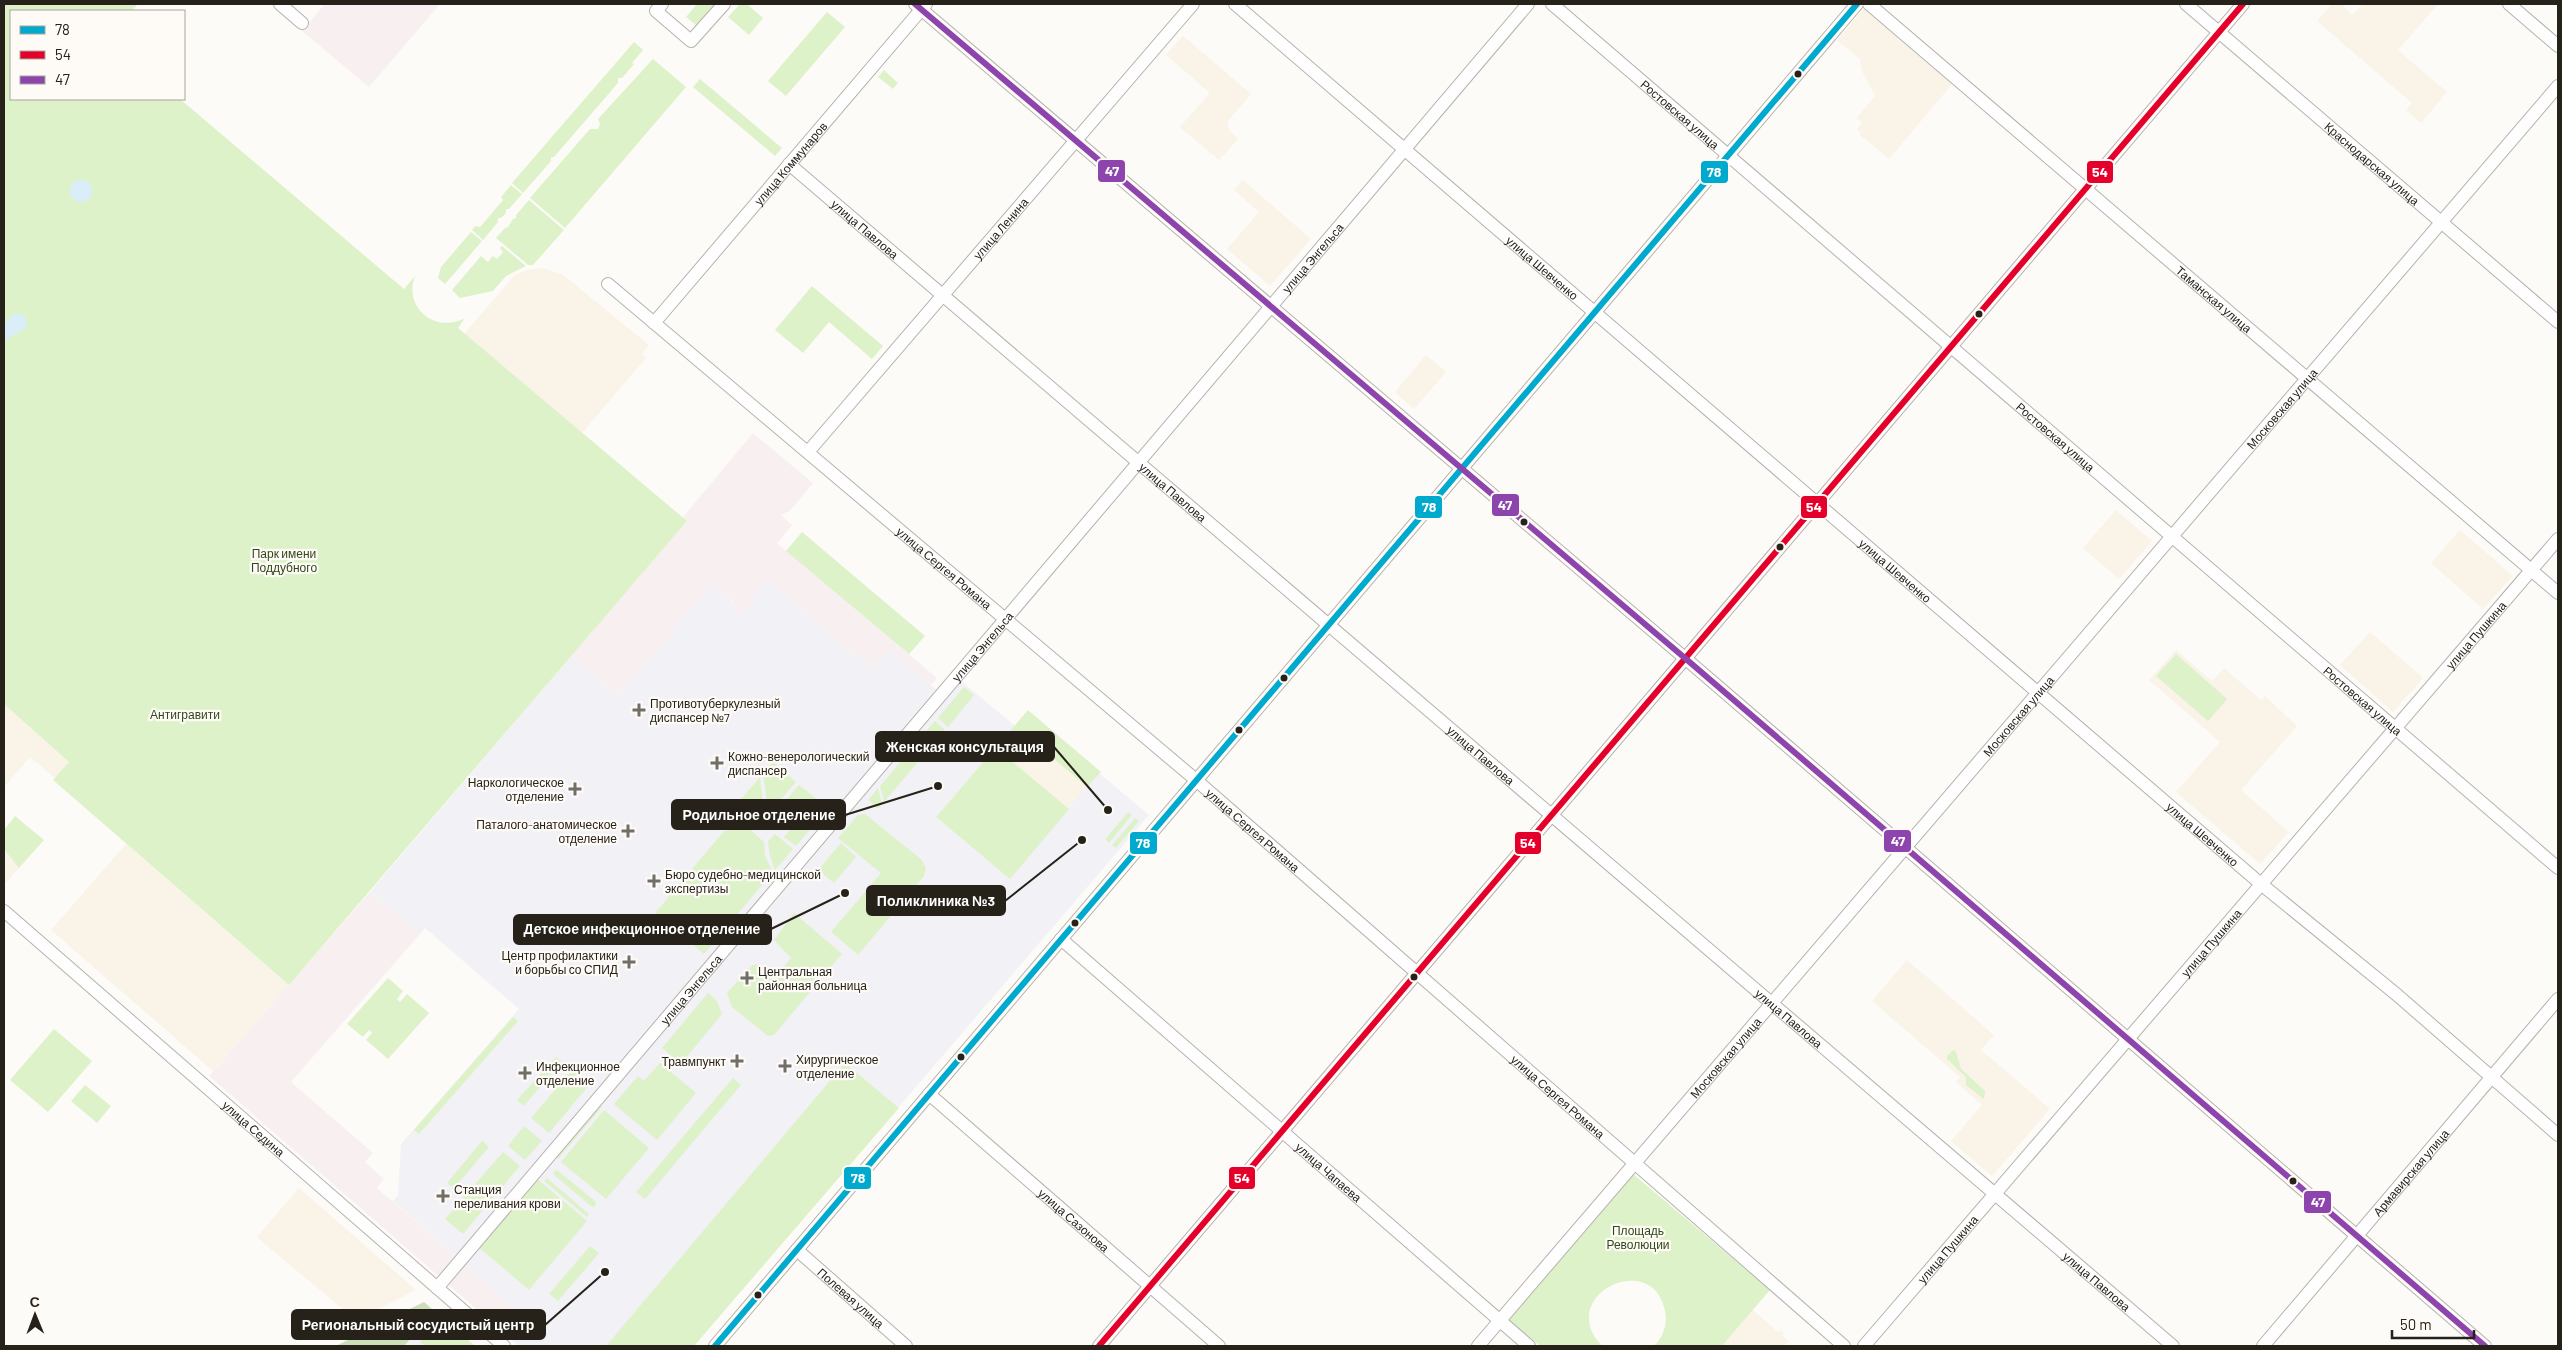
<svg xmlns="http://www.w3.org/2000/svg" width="2562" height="1350" viewBox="0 0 2562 1350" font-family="Barlow,sans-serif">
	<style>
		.built { fill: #f9f3e8 }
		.industrial { fill: #f8eff1 }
		.medical { fill: #f2f1f6 }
		.green { fill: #def2ca }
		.forest { fill: #ccdfb8 }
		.water { fill: #d9eef9 }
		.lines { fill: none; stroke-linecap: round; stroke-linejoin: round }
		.minor-casing { stroke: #b6b2ad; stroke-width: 14 }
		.minor { stroke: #fffefe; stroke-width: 12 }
		.bus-1-casing { stroke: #fefbf7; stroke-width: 10 }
		.bus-2-casing { stroke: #fefbf7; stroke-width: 10 }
		.bus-3-casing { stroke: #fefbf7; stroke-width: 10 }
		.bus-1 { stroke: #00a9ce; stroke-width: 6 }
		.bus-2 { stroke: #e4002b; stroke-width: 6 }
		.bus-3 { stroke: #8e44ad; stroke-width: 6 }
		.bus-dot { fill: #262119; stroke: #fefbf7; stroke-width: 2 }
		.poi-dot { fill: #716d67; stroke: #fefbf7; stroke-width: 2 }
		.labels { text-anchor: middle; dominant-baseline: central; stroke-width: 4.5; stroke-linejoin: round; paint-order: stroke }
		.street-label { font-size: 12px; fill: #262119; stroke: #fefbf7 }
		.park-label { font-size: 12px; fill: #314818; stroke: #fefbf7 }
		.poi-label { font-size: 12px; fill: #262119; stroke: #fefbf7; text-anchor: start }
		.leader { fill: none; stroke: #262119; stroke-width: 2 }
		.callout-dot { fill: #262119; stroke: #fefbf7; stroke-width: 2 }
		.callout { fill: #262119; stroke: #262119; stroke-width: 2 }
		.callout-label { font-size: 14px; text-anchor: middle; font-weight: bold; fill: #fff }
		.line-badge { stroke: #fefbf7; stroke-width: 2 }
		.badge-label { font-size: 14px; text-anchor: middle; font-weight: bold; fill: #fff }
	</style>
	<rect width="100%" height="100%" fill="#fdfbf8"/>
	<g class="built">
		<polygon points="2332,4 2341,4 2353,15 2363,4 2438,4 2398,50 2447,92 2421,123 2406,110 2412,103 2317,21"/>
		<polygon points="1864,9 1952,84 1889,159 1859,134 1861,132 1857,129 1862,123 1857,118 1875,96 1861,69 1860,59 1837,40"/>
		<polygon points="1183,36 1251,94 1227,122 1230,132 1238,139 1219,160 1180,127 1210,93 1166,55"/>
		<polygon points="1243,180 1311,239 1270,286 1227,249 1259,212 1234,190"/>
		<polygon points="542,268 562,274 649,345 642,354 646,358 582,433 464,334 514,276 527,270"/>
		<polygon points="1426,355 1446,372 1414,409 1395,392"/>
		<polygon points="2116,510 2152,541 2119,579 2083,548"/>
		<polygon points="2460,530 2513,576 2483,609 2431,563"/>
		<polygon points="2370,632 2423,678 2393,712 2340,665"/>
		<polygon points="2176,650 2212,681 2224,668 2261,700 2265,696 2297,726 2241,790 2289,832 2260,864 2176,792 2220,742 2149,680"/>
		<polygon points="4,704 69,762 55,778 30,757 4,787"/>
		<polygon points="1027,736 1087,787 1069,809 1008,758"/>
		<polygon points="126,844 289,985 213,1071 51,930"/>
		<polygon points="4,849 19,868 4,885"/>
		<polygon points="1907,960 1994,1035 1981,1050 2050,1109 1992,1176 1951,1141 1982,1105 1956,1082 1960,1077 1872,1001"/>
		<polygon points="299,1188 315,1202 416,1290 356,1320 261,1241 257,1237"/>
		<polygon points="1753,1310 1778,1332 1781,1330 1784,1333 1782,1336 1789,1341 1784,1346 1722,1346"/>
	</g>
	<g class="industrial">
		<polygon points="325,4 440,4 369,87 302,31"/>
		<polygon points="753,433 813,483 790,511 781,515 792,525 777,543 937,678 931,685 889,651 873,670 768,582 739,616 730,608 734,602 713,585 618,696 571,656 687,521 683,517"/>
		<polygon points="370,892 420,934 291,1082 373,1153 365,1162 384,1179 377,1188 531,1321 513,1341 209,1076"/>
	</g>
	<g class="medical">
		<polygon points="768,582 873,670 889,650 945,697 960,680 1027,736 1008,758 1068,809 1099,773 1149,815 694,1346 520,1346 513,1341 530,1321 393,1201 398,1195 401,1144 519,1009 425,928 420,934 370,892 571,656 618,696 713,584 734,603 730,608 739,615"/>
		<polygon points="424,1302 475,1346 336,1346"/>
	</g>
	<g class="green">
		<path d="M4,4H138L132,11H11V99H180L404,289L415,276C403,308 436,334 465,318L458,328L687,521L289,985L53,780L69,762L4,704Z"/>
		<polygon points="697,4 716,4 697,26 686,17"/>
		<polygon points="740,4 747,4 763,18 749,35 728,17"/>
		<polygon points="827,12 845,27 786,96 768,81"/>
		<polygon points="634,42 643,50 632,63 634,64 622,78 618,78 618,83 554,157 551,157 551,161 523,193 512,183"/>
		<polygon points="653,59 686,87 565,228 530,198 590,129 598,129 600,124 598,119"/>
		<polygon points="884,70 898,83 893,89 878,77"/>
		<polygon points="700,79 782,148 775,156 693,87"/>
		<polygon points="511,185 522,194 509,209 506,209 506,213 501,218 498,218 498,222 483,240 472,230 475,226 480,227 503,200 501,197"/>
		<polygon points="529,200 564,230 533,265 528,265 496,238 505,228 508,227 513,219 516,218 516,215"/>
		<polygon points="471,232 482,241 445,284 438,278 441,267"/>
		<polygon points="502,246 526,266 506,276 493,291 460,298 452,290 481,256 488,262 493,256 497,259 503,252 500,248"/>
		<polygon points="812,286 883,346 872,359 829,322 803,353 775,330"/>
		<polygon points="802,532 925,636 909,654 786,551"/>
		<polygon points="2176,654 2227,699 2208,721 2156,676"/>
		<polygon points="964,687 974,695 948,727 938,718"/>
		<polygon points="1028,710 1101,772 1087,787 1027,736 1008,758 1069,809 1010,879 936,817"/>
		<polygon points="935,721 945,730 884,802 880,786"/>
		<polygon points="773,762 796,782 773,808 767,803 763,773"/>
		<polygon points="760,777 763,804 748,822 740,823 729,813"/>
		<polygon points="799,785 828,808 822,815 783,817 777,811"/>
		<polygon points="878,788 882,804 878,809 868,800"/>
		<polygon points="1128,812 1132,815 1109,843 1105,839"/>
		<polygon points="865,814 922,860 926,868 924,876 858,955 831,932 881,873 838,838 858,815"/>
		<polygon points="15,816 44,840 19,868 4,849 4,830"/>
		<polygon points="1135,818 1139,821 1116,848 1112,845"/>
		<polygon points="817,821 796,846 784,837 797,822"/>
		<polygon points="747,827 764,842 765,856 773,872 704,954 655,913 724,831"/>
		<polygon points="775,834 793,849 775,870 770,856 768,841"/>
		<polygon points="841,843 856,857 834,883 818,870"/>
		<polygon points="794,913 842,954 774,1035 768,1036 732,1007 727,993 752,965 758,964 774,978 791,958 774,940"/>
		<polygon points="388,978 403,991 397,999 400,1002 407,994 429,1013 388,1059 366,1040 372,1033 369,1030 363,1037 347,1024"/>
		<polygon points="708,993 717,1001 722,1014 681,1064 662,1048"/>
		<polygon points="513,1017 518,1021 419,1134 414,1130"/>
		<polygon points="54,1029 92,1061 48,1112 10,1080"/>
		<polygon points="1953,1050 1956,1052 1961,1069 1985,1091 1984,1099 1966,1085 1966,1077 1947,1059 1947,1056"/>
		<polygon points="556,1057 561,1061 524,1106 517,1100"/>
		<polygon points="660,1063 696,1093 657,1140 614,1104 638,1076 644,1081"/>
		<polygon points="845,1063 899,1108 694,1346 606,1346"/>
		<polygon points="572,1070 590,1084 549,1133 531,1118"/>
		<polygon points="733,1078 741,1085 645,1199 636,1192"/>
		<polygon points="85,1085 111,1106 97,1123 71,1101"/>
		<polygon points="598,1103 602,1107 558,1159 554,1155"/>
		<polygon points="604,1110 649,1148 606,1199 561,1162"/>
		<polygon points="524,1126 542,1141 525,1160 508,1146"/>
		<polygon points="482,1141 489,1147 454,1188 447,1183"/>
		<polygon points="503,1152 520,1166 463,1234 445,1219"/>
		<polygon points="557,1170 596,1202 595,1206 592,1207 553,1174 554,1171"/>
		<path d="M1632,1173L1770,1290L1722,1346H1654C1663,1337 1668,1324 1665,1311C1653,1248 1554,1295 1602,1346H1540L1508,1319Z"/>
		<polygon points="535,1177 587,1221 529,1290 477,1246"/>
		<polygon points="547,1178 589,1214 587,1217 544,1181"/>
		<polygon points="590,1246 599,1253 558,1301 549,1294"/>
		<polygon points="450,1324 475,1346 425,1346 420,1342 434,1327 442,1334"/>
	</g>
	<polygon class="forest" points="424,1302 434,1311 404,1346 336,1346"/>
	<g class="water">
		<circle cx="81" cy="191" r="11"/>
		<path d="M17,313L26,317L27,327L4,341C4,330 4,318 17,313Z"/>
	</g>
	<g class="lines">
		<g class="minor-casing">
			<g id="minor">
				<polyline points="280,4 302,23"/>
				<polyline points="662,4 656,11 691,41 724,4"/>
				<polyline points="915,4 1686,659 2485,1346"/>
				<path id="s1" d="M1235,4L2261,884L2396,994L2558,1135"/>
				<path id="s2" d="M1552,4L2558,868"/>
				<path id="s3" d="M1869,4L2558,593"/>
				<path id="s4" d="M2186,4L2558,322"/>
				<polyline points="2509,4 2558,46"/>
				<path id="s5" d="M789,164L2173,1346"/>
				<path id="s6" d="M608,284L1196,780L1844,1346"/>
				<path id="s7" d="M654,323L926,4"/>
				<path id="s8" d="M808,452L1193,4"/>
				<path id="s9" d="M4,911L504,1346"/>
				<path id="s10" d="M1061,939L1529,1346"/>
				<path id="s11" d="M929,1094L1219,1346"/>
				<path id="s12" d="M797,1250L906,1346"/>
				<path id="s13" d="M437,1288L1528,4"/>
				<polyline points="715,1346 1857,4"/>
				<polyline points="1099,1346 2243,4"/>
				<path id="s14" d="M1478,1346L2558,86"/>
				<path id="s15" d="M1864,1346L2558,539"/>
				<path id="s16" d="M2263,1346L2558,999"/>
			</g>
		</g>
		<use href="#minor" class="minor"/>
		<g class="bus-1-casing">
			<polyline id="bus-1" points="715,1346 1857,4"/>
		</g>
		<g class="bus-2-casing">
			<polyline id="bus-2" points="1099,1346 2243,4"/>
		</g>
		<g class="bus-3-casing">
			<polyline id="bus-3" points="915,4 1686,659 2485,1346"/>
		</g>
		<use href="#bus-1" class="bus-1"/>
		<use href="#bus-2" class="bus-2"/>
		<use href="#bus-3" class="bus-3"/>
	</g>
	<g class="bus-dot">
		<circle cx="1798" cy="74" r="4.5"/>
		<circle cx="1979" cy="314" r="4.5"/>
		<circle cx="1524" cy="522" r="4.5"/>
		<circle cx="1780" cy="547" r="4.5"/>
		<circle cx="1284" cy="678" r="4.5"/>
		<circle cx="1239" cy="730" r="4.5"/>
		<circle cx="1075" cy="923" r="4.5"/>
		<circle cx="1414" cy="977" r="4.5"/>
		<circle cx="961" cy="1057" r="4.5"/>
		<circle cx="2293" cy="1181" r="4.5"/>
		<circle cx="758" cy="1295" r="4.5"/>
	</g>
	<g class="poi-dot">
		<path d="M636.5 702.5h5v5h5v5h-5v5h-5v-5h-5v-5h5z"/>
		<path d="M714.5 755.5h5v5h5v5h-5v5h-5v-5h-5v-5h5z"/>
		<path d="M572.5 781.5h5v5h5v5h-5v5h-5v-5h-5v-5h5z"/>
		<path d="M625.5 823.5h5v5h5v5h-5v5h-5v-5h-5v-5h5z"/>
		<path d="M651.5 873.5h5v5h5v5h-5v5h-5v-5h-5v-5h5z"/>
		<path d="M626.5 954.5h5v5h5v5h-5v5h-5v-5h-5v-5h5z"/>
		<path d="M744.5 970.5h5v5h5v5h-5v5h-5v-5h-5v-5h5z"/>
		<path d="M734.5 1053.5h5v5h5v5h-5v5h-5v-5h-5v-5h5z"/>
		<path d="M782.5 1058.5h5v5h5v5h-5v5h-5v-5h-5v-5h5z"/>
		<path d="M522.5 1065.5h5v5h5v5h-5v5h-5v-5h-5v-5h5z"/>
		<path d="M440.5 1188.5h5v5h5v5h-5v5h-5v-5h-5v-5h5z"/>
	</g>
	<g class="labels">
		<g class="street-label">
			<text stroke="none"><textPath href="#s2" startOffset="169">Ростовская улица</textPath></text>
			<text stroke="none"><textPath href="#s7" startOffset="210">улица Коммунаров</textPath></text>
			<text stroke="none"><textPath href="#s4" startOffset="245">Краснодарская улица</textPath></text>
			<text stroke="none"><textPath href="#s8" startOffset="295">улица Ленина</textPath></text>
			<text stroke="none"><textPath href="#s5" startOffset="100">улица Павлова</textPath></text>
			<text stroke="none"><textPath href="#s13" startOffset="1352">улица Энгельса</textPath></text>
			<text stroke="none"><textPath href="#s1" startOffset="405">улица Шевченко</textPath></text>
			<text stroke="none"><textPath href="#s3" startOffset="454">Таманская улица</textPath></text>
			<text stroke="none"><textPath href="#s14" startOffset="1235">Московская улица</textPath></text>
			<text stroke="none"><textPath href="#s2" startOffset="664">Ростовская улица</textPath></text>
			<text stroke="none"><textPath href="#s5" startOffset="505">улица Павлова</textPath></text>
			<text stroke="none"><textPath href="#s6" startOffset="440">улица Сергея Романа</textPath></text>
			<text stroke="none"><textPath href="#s1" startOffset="870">улица Шевченко</textPath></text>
			<text stroke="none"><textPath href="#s15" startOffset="938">улица Пушкина</textPath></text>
			<text stroke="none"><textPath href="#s13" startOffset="842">улица Энгельса</textPath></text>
			<text stroke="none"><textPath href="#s2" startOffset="1069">Ростовская улица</textPath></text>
			<text stroke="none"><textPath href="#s14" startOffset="830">Московская улица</textPath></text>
			<text stroke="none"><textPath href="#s5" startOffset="910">улица Павлова</textPath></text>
			<text stroke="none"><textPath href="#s6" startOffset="845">улица Сергея Романа</textPath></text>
			<text stroke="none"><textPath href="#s1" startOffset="1275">улица Шевченко</textPath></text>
			<text stroke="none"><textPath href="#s15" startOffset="532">улица Пушкина</textPath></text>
			<text stroke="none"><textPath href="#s13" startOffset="392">улица Энгельса</textPath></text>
			<text stroke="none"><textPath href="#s5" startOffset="1315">улица Павлова</textPath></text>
			<text stroke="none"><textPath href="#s14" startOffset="380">Московская улица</textPath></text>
			<text stroke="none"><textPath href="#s6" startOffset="1250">улица Сергея Романа</textPath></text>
			<text stroke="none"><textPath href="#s9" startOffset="331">улица Седина</textPath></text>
			<text stroke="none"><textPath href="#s10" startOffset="355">улица Чапаева</textPath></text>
			<text stroke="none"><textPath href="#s16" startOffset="228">Армавирская улица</textPath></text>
			<text stroke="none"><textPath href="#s11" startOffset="192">улица Сазонова</textPath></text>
			<text stroke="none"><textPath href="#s15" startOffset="128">улица Пушкина</textPath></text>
			<text stroke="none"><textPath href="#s5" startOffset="1720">улица Павлова</textPath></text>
			<text stroke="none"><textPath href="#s12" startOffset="72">Полевая улица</textPath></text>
		</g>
		<g class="park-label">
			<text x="284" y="553">Парк имени<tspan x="284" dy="14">Поддубного</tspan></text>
			<text x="185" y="714">Антигравити</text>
			<text x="1638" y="1230">Площадь<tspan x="1638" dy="14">Революции</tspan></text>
		</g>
		<g class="poi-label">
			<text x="650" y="703">Противотуберкулезный<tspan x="650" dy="14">диспансер №7</tspan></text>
			<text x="728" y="756">Кожно-венерологический<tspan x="728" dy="14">диспансер</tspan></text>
			<text x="564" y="782" text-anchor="end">Наркологическое<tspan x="564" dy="14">отделение</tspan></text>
			<text x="617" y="824" text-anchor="end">Паталого-анатомическое<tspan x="617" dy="14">отделение</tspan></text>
			<text x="665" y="874">Бюро судебно-медицинской<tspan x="665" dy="14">экспертизы</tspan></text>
			<text x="618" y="955" text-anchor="end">Центр профилактики<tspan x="618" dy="14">и борьбы со СПИД</tspan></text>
			<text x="758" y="971">Центральная<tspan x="758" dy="14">районная больница</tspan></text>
			<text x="796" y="1059">Хирургическое<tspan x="796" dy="14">отделение</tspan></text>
			<text x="726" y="1061" text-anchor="end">Травмпункт</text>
			<text x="536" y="1066">Инфекционное<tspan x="536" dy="14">отделение</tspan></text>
			<text x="454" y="1189">Станция<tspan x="454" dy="14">переливания крови</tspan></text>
		</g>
	</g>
	<path class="leader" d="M1108 810L1054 747M938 786L845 815M1082 840L1005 901M845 893L771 929M605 1272L545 1325"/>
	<g class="callout-dot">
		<circle cx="1108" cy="810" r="5"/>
		<circle cx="938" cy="786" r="5"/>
		<circle cx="1082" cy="840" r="5"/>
		<circle cx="845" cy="893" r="5"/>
		<circle cx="605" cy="1272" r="5"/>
	</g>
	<g class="callout">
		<rect x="876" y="732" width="178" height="29" rx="5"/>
		<rect x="672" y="800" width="173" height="29" rx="5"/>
		<rect x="867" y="886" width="138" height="29" rx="5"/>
		<rect x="514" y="915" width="257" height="29" rx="5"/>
		<rect x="292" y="1310" width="253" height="29" rx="5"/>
	</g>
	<g class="callout-label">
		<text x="965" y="752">Женская консультация</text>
		<text x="759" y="820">Родильное отделение</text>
		<text x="936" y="906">Поликлиника №3</text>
		<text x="642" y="934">Детское инфекционное отделение</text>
		<text x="418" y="1330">Региональный сосудистый центр</text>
	</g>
	<g class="line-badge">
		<rect x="1097" y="159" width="29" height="24" rx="5" fill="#8e44ad"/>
		<rect x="2086" y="160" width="28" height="24" rx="5" fill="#e4002b"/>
		<rect x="1700" y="160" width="29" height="24" rx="5" fill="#00a9ce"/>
		<rect x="1491" y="493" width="29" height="24" rx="5" fill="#8e44ad"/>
		<rect x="1414" y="495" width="29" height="24" rx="5" fill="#00a9ce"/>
		<rect x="1800" y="495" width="28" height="24" rx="5" fill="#e4002b"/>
		<rect x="1883" y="829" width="29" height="24" rx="5" fill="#8e44ad"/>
		<rect x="1129" y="831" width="29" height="24" rx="5" fill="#00a9ce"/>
		<rect x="1514" y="831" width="28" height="24" rx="5" fill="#e4002b"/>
		<rect x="843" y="1166" width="29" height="24" rx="5" fill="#00a9ce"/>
		<rect x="1228" y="1166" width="28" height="24" rx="5" fill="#e4002b"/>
		<rect x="2303" y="1190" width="29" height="24" rx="5" fill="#8e44ad"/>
	</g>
	<g class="badge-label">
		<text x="1112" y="176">47</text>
		<text x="2100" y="177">54</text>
		<text x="1714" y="177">78</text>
		<text x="1505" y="510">47</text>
		<text x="1429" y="512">78</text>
		<text x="1814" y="512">54</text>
		<text x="1898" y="846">47</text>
		<text x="1143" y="848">78</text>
		<text x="1528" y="848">54</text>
		<text x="858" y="1183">78</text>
		<text x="1242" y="1183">54</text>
		<text x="2318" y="1207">47</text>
	</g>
	<rect width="2562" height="1350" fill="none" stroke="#262119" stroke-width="10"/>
	<rect x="10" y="10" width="175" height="90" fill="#fefbf7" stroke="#a8a49e"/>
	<rect x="20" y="26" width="25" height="8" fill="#00a9ce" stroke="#a8a49e"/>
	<text x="55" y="35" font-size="15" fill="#262119">78</text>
	<rect x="20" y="51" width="25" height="8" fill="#e4002b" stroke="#a8a49e"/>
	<text x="55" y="60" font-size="15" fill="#262119">54</text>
	<rect x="20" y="76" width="25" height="8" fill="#8e44ad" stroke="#a8a49e"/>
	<text x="55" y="85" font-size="15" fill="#262119">47</text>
	<g transform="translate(35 1315) rotate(359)" stroke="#fefbf7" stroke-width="4" paint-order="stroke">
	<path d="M0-4L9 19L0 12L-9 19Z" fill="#262119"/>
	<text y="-8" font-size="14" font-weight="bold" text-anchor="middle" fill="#262119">С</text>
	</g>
	<path d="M2392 1330v8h82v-8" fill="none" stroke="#262119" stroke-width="2.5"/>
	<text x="2400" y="1330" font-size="15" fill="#262119" stroke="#fefbf7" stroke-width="4" paint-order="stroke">50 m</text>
</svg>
